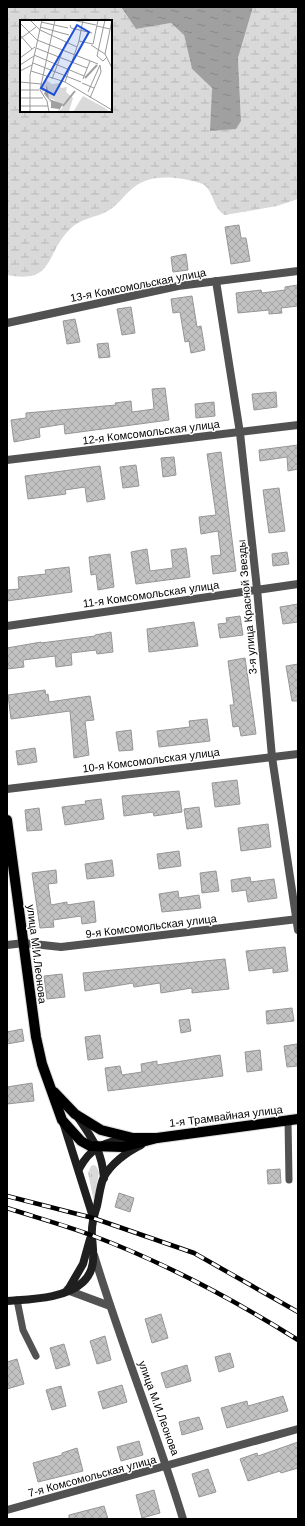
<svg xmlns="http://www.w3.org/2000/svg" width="305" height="1526" viewBox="0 0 305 1526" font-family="Helvetica,sans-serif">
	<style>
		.grass { fill: url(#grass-tufts) }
		.wetland { fill: url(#wetland-marsh); fill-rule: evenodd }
		.water { fill: url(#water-ripples) }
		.building { fill: url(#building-cross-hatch); stroke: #969696 }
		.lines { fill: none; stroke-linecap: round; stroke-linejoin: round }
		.primary-casing { stroke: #dbdbdb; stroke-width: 12 }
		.lane { stroke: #525252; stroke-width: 7 }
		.street { stroke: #525252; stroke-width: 8 }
		.secondary { stroke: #1f1f1f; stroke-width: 8 }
		.primary { stroke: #000; stroke-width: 10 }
		.rail-casing { stroke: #000; stroke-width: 4.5 }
		.rail { stroke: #fff; stroke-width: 3; stroke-dasharray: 9; stroke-linecap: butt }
		.labels { text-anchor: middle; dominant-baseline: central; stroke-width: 3; stroke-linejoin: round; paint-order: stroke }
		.street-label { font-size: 11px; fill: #000; stroke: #fff }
		.inset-river { fill: none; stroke: #a0a0a0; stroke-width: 2 }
		.inset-road { fill: none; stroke: #999; stroke-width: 1 }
		.view { fill: #1d4ed8; fill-opacity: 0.15; stroke: #1d4ed8; stroke-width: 2 }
		.inset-edge { fill: none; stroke: #000; stroke-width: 2 }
	</style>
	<defs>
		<pattern id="grass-tufts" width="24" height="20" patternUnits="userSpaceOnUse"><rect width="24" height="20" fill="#d9d9d9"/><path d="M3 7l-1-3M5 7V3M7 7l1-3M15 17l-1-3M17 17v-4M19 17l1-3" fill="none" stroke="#b8b8b8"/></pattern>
		<pattern id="wetland-marsh" width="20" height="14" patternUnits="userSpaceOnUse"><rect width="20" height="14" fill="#d9d9d9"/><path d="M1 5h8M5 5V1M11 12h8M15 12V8" fill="none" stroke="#b8b8b8"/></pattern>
		<pattern id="water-ripples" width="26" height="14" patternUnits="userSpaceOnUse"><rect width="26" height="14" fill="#a0a0a0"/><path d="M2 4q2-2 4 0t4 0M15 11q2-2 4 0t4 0" fill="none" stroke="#888"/></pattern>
		<pattern id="building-cross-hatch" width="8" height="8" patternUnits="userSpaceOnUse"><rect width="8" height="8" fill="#c2c2c2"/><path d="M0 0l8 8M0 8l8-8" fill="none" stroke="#a5a5a5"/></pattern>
	</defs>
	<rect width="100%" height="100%" fill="#fff"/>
	<polygon class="grass" points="94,1165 96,1166 99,1172 94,1202 88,1173 91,1166"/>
	<path class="wetland" d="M7,7H121L136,29L171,23L184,35L192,69L212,88L211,131L241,121L238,58L253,7H298V199L277,206L225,215C212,209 214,187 200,183C179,177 151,173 133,188C124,195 118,205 108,211C95,218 81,218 70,229C44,255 55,284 7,275ZM21,21H111V111H21Z"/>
	<polygon class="water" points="121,7 253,7 238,58 241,121 236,129 210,131 212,88 192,69 184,35 171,23 136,29"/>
	<g class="building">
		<polygon points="239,225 241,238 246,238 250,261 231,264 225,227"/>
		<polygon points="186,254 188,270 173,272 171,257"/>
		<polygon points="298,285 298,306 281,308 282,313 269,314 269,310 238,313 236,293 261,290 262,293 285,290 285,287"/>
		<polygon points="192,296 197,327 201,326 205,350 191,353 189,341 185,342 180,312 173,313 171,299"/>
		<polygon points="131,307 135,333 122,335 117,309"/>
		<polygon points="75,319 80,342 67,344 63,321"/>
		<polygon points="108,343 110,357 99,358 97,344"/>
		<polygon points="165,388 169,420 65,434 64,424 39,428 40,437 14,442 11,420 26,418 26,413 116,405 115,403 131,401 132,412 154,409 152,389"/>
		<polygon points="276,392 277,407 254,410 252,394"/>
		<polygon points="214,402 215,416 196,418 195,404"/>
		<polygon points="298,445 298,469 288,471 287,457 260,461 259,450"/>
		<polygon points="221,452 236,571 213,574 211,556 221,555 218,531 201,534 199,517 216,515 207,454"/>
		<polygon points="174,457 176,475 163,477 161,458"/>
		<polygon points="136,465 139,486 123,488 120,467"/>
		<polygon points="100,466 105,499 87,502 85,487 65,490 66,494 28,499 25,476"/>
		<polygon points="279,488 285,531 269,533 263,490"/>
		<polygon points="186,548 190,577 136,584 131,552 147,549 150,571 173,568 171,550"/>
		<polygon points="287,552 289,564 273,566 272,554"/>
		<polygon points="110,554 114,587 98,590 96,574 91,575 89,557"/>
		<polygon points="69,567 72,592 7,601 7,590 19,589 18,577 46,574 45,570"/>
		<polygon points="298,604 298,622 283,624 280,607"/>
		<polygon points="240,616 243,635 220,638 218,624 227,623 226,618"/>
		<polygon points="194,622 198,646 149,652 147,629"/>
		<polygon points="111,632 113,652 97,654 96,650 71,653 72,665 56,667 55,656 23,660 24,667 7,669 7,648 41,642 41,643 95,636 95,635"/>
		<polygon points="245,658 256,734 241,736 239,726 233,727 230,705 234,705 228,661"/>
		<polygon points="298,664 298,701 292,701 286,666"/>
		<polygon points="45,690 46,695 48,694 49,702 90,696 94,720 85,721 89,755 74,758 70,711 11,719 8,695"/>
		<polygon points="207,719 210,741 159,747 157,731 190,727 189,721"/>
		<polygon points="131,730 133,750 119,751 116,732"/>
		<polygon points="35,748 37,762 18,765 16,751"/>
		<polygon points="237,780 240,804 215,807 212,783"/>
		<polygon points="179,791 182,812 154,816 153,812 124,816 122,796"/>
		<polygon points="101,799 104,819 65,825 62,807 86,804 85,801"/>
		<polygon points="199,807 202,827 187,829 184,809"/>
		<polygon points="39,808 42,830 27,831 25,810"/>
		<polygon points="268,824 271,847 241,851 238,828"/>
		<polygon points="179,851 181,866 159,869 157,854"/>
		<polygon points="112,860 114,876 87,879 85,864"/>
		<polygon points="56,870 57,883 48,884 51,905 67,902 67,905 94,901 96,922 82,924 81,916 53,920 54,927 40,928 32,873"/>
		<polygon points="216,871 219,891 202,893 200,873"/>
		<polygon points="250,877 251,882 274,879 277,898 248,902 246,890 232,892 231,880"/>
		<polygon points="178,891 179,898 199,895 201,908 162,912 159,894"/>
		<polygon points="285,947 288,971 273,973 273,968 249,971 246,951"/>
		<polygon points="225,959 229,989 192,993 192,988 161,993 160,983 134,987 133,983 85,991 83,973"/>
		<polygon points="62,974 65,997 47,999 44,976"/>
		<polygon points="292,1008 294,1021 267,1024 266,1011"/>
		<polygon points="189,1019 191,1031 181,1033 179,1020"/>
		<polygon points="22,1029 24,1041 7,1044 7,1032"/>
		<polygon points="100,1035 103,1058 88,1060 85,1037"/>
		<polygon points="297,1044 298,1066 287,1067 284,1046"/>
		<polygon points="260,1050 262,1070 247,1072 245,1052"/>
		<polygon points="220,1055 223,1076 108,1091 105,1068 120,1066 122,1075 142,1072 141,1064 157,1061 157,1065"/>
		<polygon points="32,1083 34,1101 7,1104 7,1087"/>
		<polygon points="280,1169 281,1183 268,1184 267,1170"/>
		<polygon points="119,1193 134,1198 130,1212 115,1207"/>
		<polygon points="161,1314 168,1338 152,1343 145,1319"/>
		<polygon points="105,1336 111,1360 97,1364 90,1341"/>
		<polygon points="64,1344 70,1365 56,1369 50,1348"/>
		<polygon points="230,1353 234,1367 219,1372 215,1357"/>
		<polygon points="17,1359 24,1384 7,1389 7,1362"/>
		<polygon points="187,1365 191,1381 166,1388 161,1373"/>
		<polygon points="122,1385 127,1402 103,1409 98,1392"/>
		<polygon points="61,1386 66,1406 52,1410 46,1390"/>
		<polygon points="283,1396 288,1411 227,1428 221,1408 247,1401 248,1406"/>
		<polygon points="199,1417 203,1429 182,1435 179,1422"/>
		<polygon points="139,1441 143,1455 121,1461 117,1447"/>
		<polygon points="298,1442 298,1468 281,1473 280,1471 248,1481 240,1459 257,1453 258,1456"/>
		<polygon points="77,1448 83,1471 38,1482 33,1463 62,1455 62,1453"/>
		<polygon points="208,1469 216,1492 199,1497 192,1474"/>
		<polygon points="154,1490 160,1513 142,1518 136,1495"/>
		<polygon points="104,1506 108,1519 69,1519 69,1515"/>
	</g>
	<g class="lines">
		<g class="primary-casing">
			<g id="primary">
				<polyline points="7,820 36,1037 42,1064 62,1120 81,1141 90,1146 123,1147 157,1138"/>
				<polyline points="54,1092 75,1114 101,1130 133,1138 157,1138 298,1119"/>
			</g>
		</g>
		<g class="lane">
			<polyline points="288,1120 289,1180"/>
			<polyline points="17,1300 23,1330 36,1356"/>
		</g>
		<g class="street">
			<polyline points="216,281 240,433 257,589 272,757 298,930"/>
			<polyline points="7,323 178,286 298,271"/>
			<polyline points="7,460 298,425"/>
			<polyline points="7,626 298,584"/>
			<polyline points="7,789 298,754"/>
			<polyline points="7,945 24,943 61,947 298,919"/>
			<path d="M94,1255C121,1344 156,1430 183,1519"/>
			<polyline points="67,1290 110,1306"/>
			<polyline points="7,1510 298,1429"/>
		</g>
		<g class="secondary">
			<path d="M77,1116C92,1138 102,1151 104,1178"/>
			<polyline points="63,1122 93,1217"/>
			<path d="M79,1169C90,1148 105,1141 128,1139"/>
			<polyline points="69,1288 83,1264 90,1239"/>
			<path d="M7,1301C30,1299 65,1299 83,1282C97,1269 93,1252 92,1236C91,1226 94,1215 97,1206C99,1197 100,1187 103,1179C109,1165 128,1151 141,1145"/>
		</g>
		<use href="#primary" class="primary"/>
		<g class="rail-casing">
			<g id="rail">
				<polyline points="7,1196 93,1218 194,1253 298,1312"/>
				<path d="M7,1208C35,1217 64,1225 91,1235C163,1262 233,1299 298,1340"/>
			</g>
		</g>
		<use href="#rail" class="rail"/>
	</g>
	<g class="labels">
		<g class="street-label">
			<text transform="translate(138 285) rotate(-11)">13-я Комсомольская улица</text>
			<text transform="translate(151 432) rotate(-7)">12-я Комсомольская улица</text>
			<text transform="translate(151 594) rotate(-8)">11-я Комсомольская улица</text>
			<text transform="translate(247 607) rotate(-95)">3-я улица Красной Звезды</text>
			<text transform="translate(151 760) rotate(-7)">10-я Комсомольская улица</text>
			<text transform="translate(151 926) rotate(-7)">9-я Комсомольская улица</text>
			<text transform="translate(37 954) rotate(83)">улица М.И.Леонова</text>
			<text transform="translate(226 1116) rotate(-7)">1-я Трамвайная улица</text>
			<text transform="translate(159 1408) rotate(70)">улица М.И.Леонова</text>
			<text transform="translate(92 1476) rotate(-15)">7-я Комсомольская улица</text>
		</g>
	</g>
	<g transform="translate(20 20)">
		<rect width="92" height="92" fill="#fff"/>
		<path d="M26,60L32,64L39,63L41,68L47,67L46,72L53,78L49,91L38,92L43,87L33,79H29L26,67L22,73L21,68Z" fill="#d9d9d9"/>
		<path d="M63,76L85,88L90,92H53Z" fill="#d9d9d9"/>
		<path d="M27,65L29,79L43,84L38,92L39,89L31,88V82L24,74Z" fill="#a0a0a0"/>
		<path class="inset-river" d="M65,58L77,45M43,86L55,71"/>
		<path class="inset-road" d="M10,0L20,10L57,27M52,0L76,5M78,0L73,24L59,21L45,62L92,90M85,0L77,36L83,41L87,37M21,2L48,8M0,3L17,20M50,5L51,8L72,13M77,6L90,9M20,7L49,15M0,15L12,29M0,19L16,7M17,20L78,44M59,21L63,0M71,25L85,34L92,48M16,28L67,48M85,34L92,0M14,35L64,56M0,38L15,27M13,43L61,62M0,45L14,36M0,51L12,45M11,51L45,62M32,59L46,22M63,59L70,41M0,62L21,64M62,63L74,68M0,70H19M68,72L80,45M0,78H23M70,78L81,52L80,45M0,86H28M10,92V55L22,0M29,92L27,81L20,70L35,0"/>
		<path class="view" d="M57,5L69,12L34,75L21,68Z"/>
		<rect width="92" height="92" class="inset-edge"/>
	</g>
	<rect width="305" height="1526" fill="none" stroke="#000000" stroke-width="16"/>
</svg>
